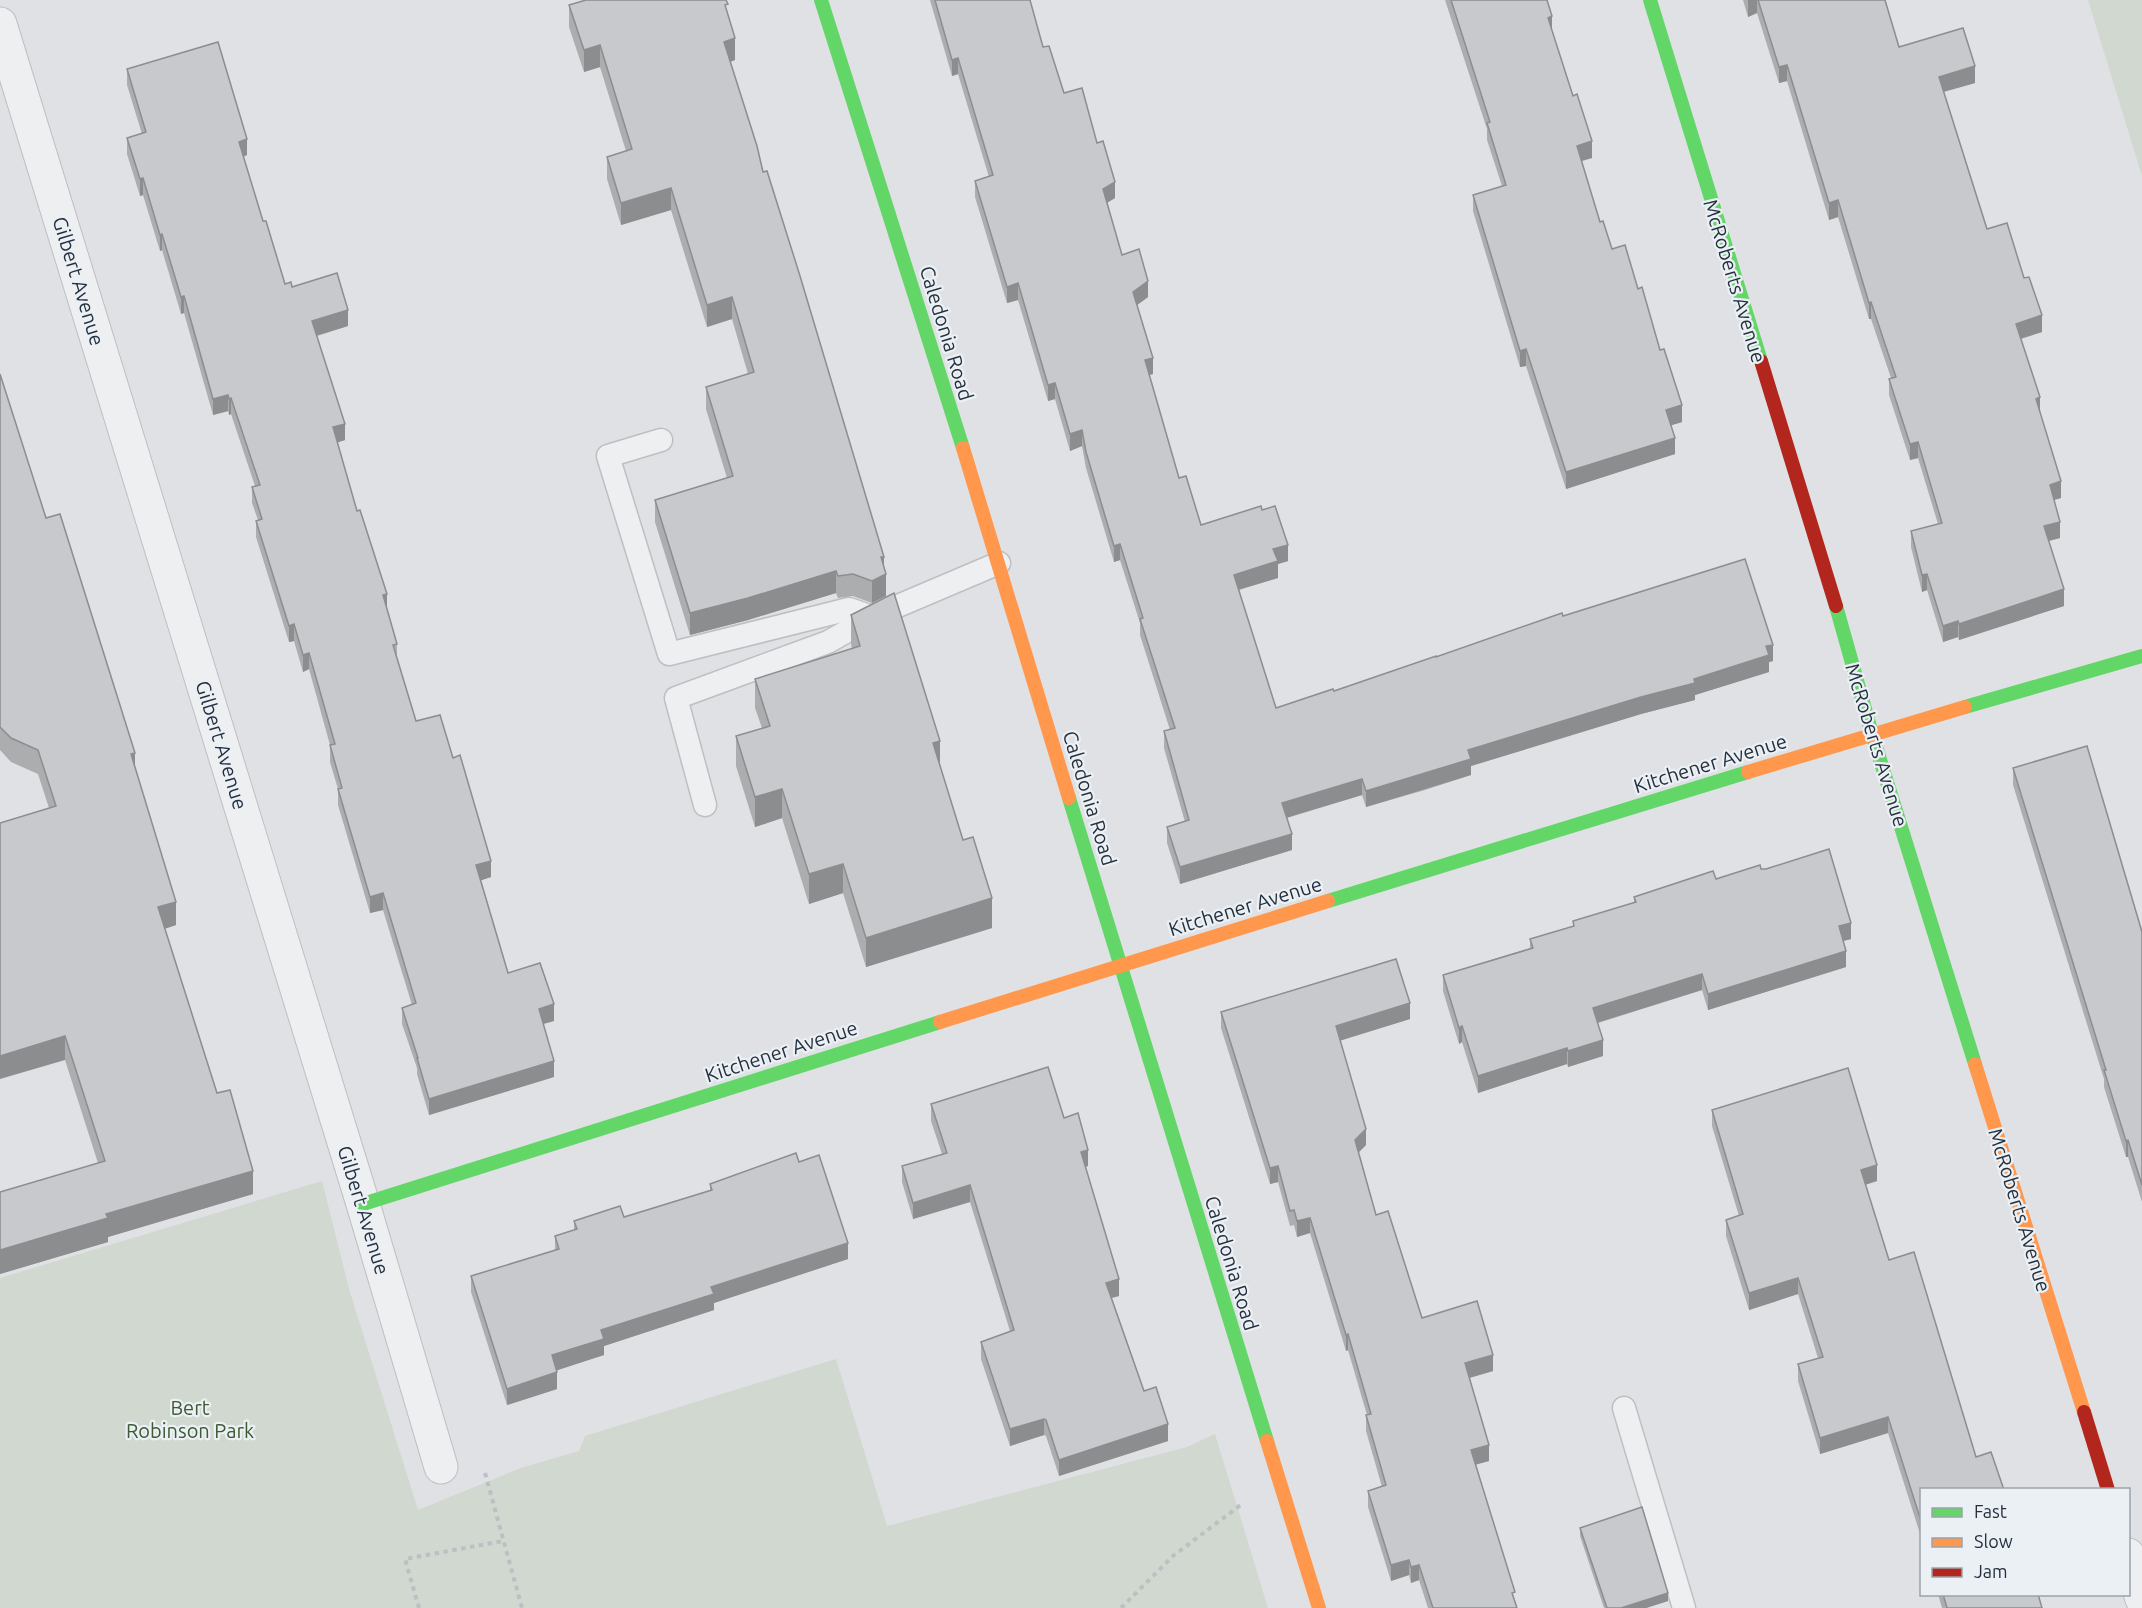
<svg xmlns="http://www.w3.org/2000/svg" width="2142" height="1608" viewBox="0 0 2142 1608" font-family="Ubuntu,sans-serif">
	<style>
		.green { fill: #d0d8cf }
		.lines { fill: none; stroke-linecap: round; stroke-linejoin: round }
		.lane-casing { stroke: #bdbfc2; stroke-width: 25 }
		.street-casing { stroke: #bdbfc2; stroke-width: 35 }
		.path { stroke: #bdc0c3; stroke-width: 4; stroke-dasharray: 4.5 4.5; stroke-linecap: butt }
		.lane { stroke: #eeeff1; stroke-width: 22 }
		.street { stroke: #eeeff1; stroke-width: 33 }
		.fast { stroke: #63d668; stroke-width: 14 }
		.slow { stroke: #ff974d; stroke-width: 14 }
		.jam { stroke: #b3261e; stroke-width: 14 }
		.wall { fill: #abadaf }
		.shaded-wall { fill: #8b8d8f }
		.building { fill: #c7c9cc; stroke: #8b8d8f; stroke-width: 1.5 }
		.labels { text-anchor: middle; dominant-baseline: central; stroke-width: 4.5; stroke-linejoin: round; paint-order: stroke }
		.street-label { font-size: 20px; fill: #25303e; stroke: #ebf0f5 }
		.park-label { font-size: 20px; fill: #3d5a32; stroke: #ebf0f5 }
	</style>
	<rect width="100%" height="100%" fill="#dfe1e4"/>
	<g class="green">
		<polygon points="2088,0 2142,0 2142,176"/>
		<polygon points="322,1181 349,1289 418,1510 521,1468 579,1451 585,1436 836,1359 887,1526 1187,1447 1215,1434 1268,1608 0,1608 0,1278"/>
	</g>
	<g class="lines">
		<g class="lane-casing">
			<g id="lane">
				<polyline points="661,440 608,456 669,654 849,609 872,617"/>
				<polyline points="705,805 676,698 828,642 872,617 999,563"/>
				<polyline points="1624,1408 1684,1608"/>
			</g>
		</g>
		<g class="street-casing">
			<g id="street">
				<polyline points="0,24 363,1204 441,1467"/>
				<polyline points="2128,1555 2142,1599"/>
			</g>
		</g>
		<g class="path">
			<polyline points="485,1473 522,1608"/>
			<polyline points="419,1608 405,1559 503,1541"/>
			<polyline points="1121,1608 1173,1556 1242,1504"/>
		</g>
		<use href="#lane" class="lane"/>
		<use href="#street" class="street"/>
		<g class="fast">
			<polyline points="821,0 963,448"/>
			<polyline points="1650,0 1761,361"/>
			<polyline points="1836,606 1872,734 1975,1064"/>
			<polyline points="1965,707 2142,656"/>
			<polyline points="1069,798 1267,1441"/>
			<polyline points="1328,901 1748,772"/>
			<polyline points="363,1204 940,1022"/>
		</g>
		<g class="slow">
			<polyline points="963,448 1069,798"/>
			<polyline points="1748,772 1965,707"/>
			<polyline points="940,1022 1328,901"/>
			<polyline points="1975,1064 2084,1412"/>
			<polyline points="1267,1441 1319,1608"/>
		</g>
		<g class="jam">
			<polyline points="1761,361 1836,606"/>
			<polyline points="2084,1412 2108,1490"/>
		</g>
	</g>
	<g class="wall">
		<polygon points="930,0 1030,0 1043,47 1064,93 1097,143 1115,198 1107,203 1122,255 1148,297 1137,305 1153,374 1149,375 1179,478 1201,525 1262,510 1288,561 1278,564 1278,578 1239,590 1276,708 1334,691 1563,616 1773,661 1769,662 1769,672 1695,695 1695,700 1641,714 1471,766 1471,775 1425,790 1366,807 1362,795 1287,818 1292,850 1180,884 1167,843 1167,827 1185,822 1164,748 1164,731 1170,730 1140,635 1140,623 1120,560 1114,562 1086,468 1082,446 1070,451 1055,399 1048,401 1018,300 1007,303 975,197 975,181 989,177 958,74 952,76"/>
		<polygon points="1445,0 1547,0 1552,32 1592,158 1582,161 1600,222 1612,249 1638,289 1660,350 1682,422 1671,425 1675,454 1566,489 1526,366 1520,367 1473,211 1473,195 1502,186 1487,140 1487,129"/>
		<polygon points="1743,0 1885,0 1899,47 1975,83 1944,92 1987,229 2024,278 2042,332 2021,339 2040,413 2061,498 2054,500 2060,538 2049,541 2064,606 1959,640 1958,637 1943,642 1927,590 1922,592 1911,547 1911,531 1938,524 1918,458 1910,460 1889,395 1889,379 1891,378 1871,319 1869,319 1838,217 1829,220 1787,81 1779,83 1757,13 1748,17"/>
		<polygon points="569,5 728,15 735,60 730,62 884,567 886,596 872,603 853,596 838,598 836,593 748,620 690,635 655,522 655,500 727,478 706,409 706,387 748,374 732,319 707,327 671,210 621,225 607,179 607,157 626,151 600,67 584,72 569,27"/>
		<polygon points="127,69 247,155 243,157 263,221 285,284 292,287 348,326 317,336 345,440 337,442 357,511 397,644 397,660 416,721 453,758 491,877 481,880 508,973 554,1021 543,1024 554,1077 429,1115 417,1074 417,1068 402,1024 402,1008 412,1005 383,910 370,913 338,805 338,789 330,762 330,745 309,669 303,672 294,641 289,642 256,537 256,521 258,520 252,503 252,487 255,486 231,414 229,415 228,411 213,415 184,313 181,314 162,250 160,251 143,195 140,196 127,154 127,138 142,134 127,85"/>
		<polygon points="0,374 46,518 135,769 176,925 164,929 217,1093 253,1194 108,1237 108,1242 0,1274 0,1192 98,1163 65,1060 49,808 38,774 11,762 0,750"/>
		<polygon points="851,615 940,768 963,840 992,928 866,967 843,893 809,904 782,818 755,827 736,766 736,736 762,728 755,708 755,679 852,649 851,644"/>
		<polygon points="2013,768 2142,932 2142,1202 2128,1157 2126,1157 2104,1087 2104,1079 2013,785"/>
		<polygon points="1761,869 1851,939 1843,941 1846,967 1708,1010 1702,990 1598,1023 1603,1056 1568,1067 1567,1064 1478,1093 1462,1042 1459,1044 1443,991 1443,975 1530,948 1530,939 1573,927 1573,921 1634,903 1634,897"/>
		<polygon points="1221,1012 1410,1019 1340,1040 1366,1145 1359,1152 1376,1215 1422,1318 1493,1371 1470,1378 1489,1461 1476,1464 1517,1608 1428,1608 1419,1580 1411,1583 1409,1575 1391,1581 1368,1507 1368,1491 1382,1487 1366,1431 1366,1415 1367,1415 1348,1350 1346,1351 1310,1233 1297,1237 1294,1225 1290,1226 1278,1182 1270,1184 1221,1028"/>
		<polygon points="931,1104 1064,1118 1088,1166 1085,1167 1119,1296 1112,1298 1144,1391 1168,1441 1059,1476 1046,1436 1044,1435 1010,1446 981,1359 981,1342 1010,1331 970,1202 913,1219 902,1182 902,1166 942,1154 931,1121"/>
		<polygon points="1712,1110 1877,1181 1865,1185 1922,1490 1922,1540 1888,1433 1820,1454 1798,1381 1798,1364 1818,1358 1798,1294 1749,1310 1726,1236 1726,1220 1739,1216 1712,1126"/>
		<polygon points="799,1162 848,1259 714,1303 714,1310 604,1346 604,1355 556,1370 557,1389 507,1405 471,1292 471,1276 555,1250 555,1236 574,1230 574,1221 624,1217 710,1190 710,1184"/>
		<polygon points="1580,1528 1668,1601 1646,1608 1604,1608 1580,1536"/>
		<polygon points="1938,1594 2038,1594 2042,1608 1942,1608"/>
	</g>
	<g class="shaded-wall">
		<polygon points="1748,0 1757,0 1757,13 1748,17"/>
		<polygon points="1552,16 1552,32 1548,18"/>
		<polygon points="735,38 735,60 724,64 724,42"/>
		<polygon points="600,45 600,67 584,72 584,50"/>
		<polygon points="958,58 958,74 952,76 952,60"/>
		<polygon points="1787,65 1787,81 1779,83 1779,67"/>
		<polygon points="1975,66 1975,83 1939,93 1939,77"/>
		<polygon points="247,139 247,155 239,158 239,142"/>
		<polygon points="1592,141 1592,158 1577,162 1577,146"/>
		<polygon points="143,178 143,195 140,196 140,179"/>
		<polygon points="1115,182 1115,198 1103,205 1103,189"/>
		<polygon points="671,188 671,210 621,225 621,203"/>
		<polygon points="1838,200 1838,217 1829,220 1829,203"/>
		<polygon points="162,234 162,250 160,251 160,235"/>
		<polygon points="1148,281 1148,297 1133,308 1133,292"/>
		<polygon points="1018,283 1018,300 1007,303 1007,287"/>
		<polygon points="184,296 184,313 181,314 181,297"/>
		<polygon points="732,297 732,319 707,327 707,305"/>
		<polygon points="1871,302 1871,319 1869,319 1869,303"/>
		<polygon points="348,310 348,326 312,337 312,321"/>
		<polygon points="2042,315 2042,332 2016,340 2016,324"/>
		<polygon points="1526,349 1526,366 1520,367 1520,351"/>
		<polygon points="1153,358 1153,374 1145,376 1145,360"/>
		<polygon points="1055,383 1055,399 1048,401 1048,385"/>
		<polygon points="228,395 228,411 213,415 213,399"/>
		<polygon points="2040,397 2040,413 2036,399"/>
		<polygon points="231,398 231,414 229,415 229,399"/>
		<polygon points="1682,405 1682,422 1666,427 1666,410"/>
		<polygon points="345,424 345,440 333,444 333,427"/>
		<polygon points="1082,430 1082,446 1070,451 1070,434"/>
		<polygon points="1675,438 1675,454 1566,489 1566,472"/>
		<polygon points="1918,442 1918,458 1910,460 1910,444"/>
		<polygon points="2061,481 2061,498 2050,501 2050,485"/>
		<polygon points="2060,522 2060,538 2044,542 2044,526"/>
		<polygon points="1120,544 1120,560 1114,562 1114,546"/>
		<polygon points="1288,545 1288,561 1278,564 1278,578 1234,591 1234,575 1273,549"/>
		<polygon points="881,557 884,557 884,575 886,574 886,596 872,603 872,581"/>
		<polygon points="836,571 836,593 748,620 690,635 690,613"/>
		<polygon points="1927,574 1927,590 1922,592 1922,575"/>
		<polygon points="2064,589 2064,606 1959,640 1959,624"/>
		<polygon points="387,594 387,610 383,595"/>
		<polygon points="1958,621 1958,637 1943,642 1943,626"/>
		<polygon points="294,624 294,641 289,642 289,626"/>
		<polygon points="1773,645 1773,661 1769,662 1769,672 1695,695 1695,700 1641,714 1471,766 1471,775 1366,807 1366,791 1468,750 1694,679 1766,646"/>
		<polygon points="309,653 309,669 303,672 303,655"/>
		<polygon points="940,741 940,770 933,743"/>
		<polygon points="135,753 135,777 131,754"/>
		<polygon points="1362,779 1362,795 1282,819 1282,803"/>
		<polygon points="782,789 782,818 755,827 755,797"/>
		<polygon points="1292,834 1292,850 1180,884 1180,867"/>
		<polygon points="491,861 491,877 476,882 476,865"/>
		<polygon points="843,864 843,893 809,904 809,874"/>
		<polygon points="383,893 383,910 370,913 370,897"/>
		<polygon points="992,898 992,928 866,967 866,938"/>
		<polygon points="176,902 176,925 158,931 158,907"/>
		<polygon points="1851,923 1851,939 1839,942 1839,926"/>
		<polygon points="1846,951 1846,967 1708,1010 1708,994"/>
		<polygon points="1702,974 1702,990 1593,1024 1593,1008"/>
		<polygon points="1410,1003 1410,1019 1336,1042 1336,1026"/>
		<polygon points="554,1004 554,1021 539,1025 539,1009"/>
		<polygon points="1462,1026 1462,1042 1459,1044 1459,1028"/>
		<polygon points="65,1036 65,1060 0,1079 0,1056"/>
		<polygon points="1603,1040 1603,1056 1568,1067 1568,1051"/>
		<polygon points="1567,1048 1567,1064 1478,1093 1478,1076"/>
		<polygon points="554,1061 554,1077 429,1115 429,1099"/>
		<polygon points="1366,1129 1366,1145 1355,1156 1355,1140"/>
		<polygon points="2128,1140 2128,1157 2126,1157 2126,1141"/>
		<polygon points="1088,1150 1088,1166 1081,1168 1081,1152"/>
		<polygon points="1877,1165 1877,1181 1861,1186 1861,1170"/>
		<polygon points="1278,1166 1278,1182 1270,1184 1270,1168"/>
		<polygon points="253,1171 253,1194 108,1237 108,1242 0,1274 0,1250 106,1214"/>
		<polygon points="970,1185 970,1202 913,1219 913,1203"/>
		<polygon points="1310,1218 1310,1233 1297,1237 1297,1221"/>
		<polygon points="848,1243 848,1259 714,1303 714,1310 604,1346 604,1355 552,1372 552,1355 601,1330 711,1287"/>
		<polygon points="1798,1278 1798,1294 1749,1310 1749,1293"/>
		<polygon points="1119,1279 1119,1296 1106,1299 1106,1283"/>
		<polygon points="1348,1334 1348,1350 1346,1351 1346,1335"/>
		<polygon points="1493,1355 1493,1371 1465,1379 1465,1363"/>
		<polygon points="557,1372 557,1389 507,1405 507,1389"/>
		<polygon points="1888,1417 1888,1433 1820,1454 1820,1438"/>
		<polygon points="1044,1419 1044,1435 1010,1446 1010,1429"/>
		<polygon points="1168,1424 1168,1441 1059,1476 1059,1460"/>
		<polygon points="1489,1445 1489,1461 1471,1466 1471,1450"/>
		<polygon points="1409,1560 1409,1575 1391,1581 1391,1565"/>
		<polygon points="1419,1565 1419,1580 1411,1583 1411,1567"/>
		<polygon points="1668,1593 1668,1601 1646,1608 1621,1608"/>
	</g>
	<g class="building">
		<polygon points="586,0 726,0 728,4 725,5 735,38 724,42 757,146 763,172 767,171 800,276 884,557 881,557 886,574 872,581 853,574 838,576 836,571 748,598 690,613 655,500 733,476 706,387 754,372 732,297 707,305 671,188 621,203 607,157 632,149 600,45 584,50 569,5"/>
		<polygon points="935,0 1030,0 1043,47 1049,46 1064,93 1082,88 1097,143 1103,141 1115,182 1103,189 1122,255 1139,249 1148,281 1133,292 1153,358 1145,360 1179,478 1186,476 1201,525 1261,506 1262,510 1275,506 1288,545 1273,549 1278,561 1234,575 1276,708 1333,689 1334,691 1436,656 1436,657 1562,613 1563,616 1745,559 1773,645 1766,646 1769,655 1694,679 1695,683 1641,697 1468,750 1471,759 1425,773 1366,791 1362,779 1282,803 1292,834 1180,867 1167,827 1189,820 1164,731 1175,728 1140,619 1143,618 1120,544 1114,546 1086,452 1082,430 1070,434 1055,383 1048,385 1018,283 1007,287 975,181 993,175 958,58 952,60"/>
		<polygon points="1451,0 1547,0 1552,16 1548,18 1573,96 1577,94 1592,141 1577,146 1600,222 1603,221 1612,249 1625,245 1638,289 1642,287 1660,350 1664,349 1682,405 1666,410 1675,438 1566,472 1526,349 1520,351 1473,195 1506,185 1487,123 1490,122"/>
		<polygon points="1758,0 1885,0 1899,47 1963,28 1975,66 1939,77 1987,229 2007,223 2024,278 2029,277 2042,315 2016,324 2040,397 2036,399 2061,481 2050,485 2060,522 2044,526 2064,589 1959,624 1958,621 1943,626 1927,574 1922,575 1911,531 1942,523 1918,442 1910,444 1889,379 1896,377 1871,302 1869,303 1838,200 1829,203 1787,65 1779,67"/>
		<polygon points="218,42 247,139 239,142 263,221 266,221 285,284 291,282 292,287 337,273 348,310 312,321 345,424 333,427 357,511 360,510 387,594 383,595 397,644 393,645 416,721 440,715 453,758 460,755 491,861 476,865 508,973 540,963 554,1004 539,1009 554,1061 429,1099 417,1058 418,1058 402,1008 416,1003 383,893 370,897 338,789 342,788 330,745 335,744 309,653 303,655 294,624 289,626 256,521 262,519 252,487 260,485 231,398 229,399 228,395 213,399 184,296 181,297 162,234 160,235 143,178 140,179 127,138 146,132 127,69"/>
		<polygon points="0,374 46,518 60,514 135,753 131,754 176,902 158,907 217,1093 230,1090 253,1171 106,1214 108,1218 0,1250 0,1192 105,1161 65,1036 0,1056 0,823 56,806 38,750 11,738 0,727"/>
		<polygon points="894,593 940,741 933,743 963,840 973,837 992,898 866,938 843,864 809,874 782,789 755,797 736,736 770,726 755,679 860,646 851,615"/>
		<polygon points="2087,746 2142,932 2142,1185 2128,1140 2126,1141 2104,1070 2106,1070 2013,768"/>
		<polygon points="1829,849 1851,923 1839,926 1846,951 1708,994 1702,974 1593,1008 1603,1040 1568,1051 1567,1048 1478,1076 1462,1026 1459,1028 1443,975 1533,948 1530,939 1574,926 1573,921 1636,902 1634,897 1713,871 1716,879 1760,865 1761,869 1766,869"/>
		<polygon points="1396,959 1410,1003 1336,1026 1366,1129 1355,1140 1376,1215 1388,1211 1422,1318 1477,1301 1493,1355 1465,1363 1489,1445 1471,1450 1515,1592 1512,1593 1517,1608 1433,1608 1419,1565 1411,1567 1409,1560 1391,1565 1368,1491 1386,1485 1366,1415 1371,1414 1348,1334 1346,1335 1310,1218 1297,1221 1294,1210 1290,1211 1278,1166 1270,1168 1221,1012"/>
		<polygon points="1048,1067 1064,1118 1078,1113 1088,1150 1081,1152 1119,1279 1106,1283 1144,1391 1156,1387 1168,1424 1059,1460 1046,1420 1044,1419 1010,1429 981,1342 1014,1330 970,1185 913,1203 902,1166 947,1153 931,1104"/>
		<polygon points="1848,1068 1877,1165 1861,1170 1889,1260 1914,1252 1976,1457 1991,1452 2004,1490 1922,1490 1922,1524 1888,1417 1820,1438 1798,1364 1823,1357 1798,1278 1749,1293 1726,1220 1743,1214 1712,1110"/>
		<polygon points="796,1153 799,1162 819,1155 848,1243 711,1287 714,1294 601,1330 604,1339 552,1355 557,1372 507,1389 471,1276 559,1249 555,1236 577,1229 574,1221 620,1206 624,1217 712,1190 710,1184"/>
		<polygon points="1642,1507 1668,1593 1621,1608 1607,1608 1580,1528"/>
		<polygon points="1943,1594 2038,1594 2042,1608 1947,1608"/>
	</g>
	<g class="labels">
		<g class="street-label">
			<text transform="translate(79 281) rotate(73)">Gilbert Avenue</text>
			<text transform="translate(1735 281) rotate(73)">McRoberts Avenue</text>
			<text transform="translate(947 333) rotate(73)">Caledonia Road</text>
			<text transform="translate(222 745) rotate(73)">Gilbert Avenue</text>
			<text transform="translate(1877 745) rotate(73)">McRoberts Avenue</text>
			<text transform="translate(1710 763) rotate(-17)">Kitchener Avenue</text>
			<text transform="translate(1090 798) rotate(73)">Caledonia Road</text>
			<text transform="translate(1245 906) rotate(-17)">Kitchener Avenue</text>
			<text transform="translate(781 1051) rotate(-18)">Kitchener Avenue</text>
			<text transform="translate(364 1210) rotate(73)">Gilbert Avenue</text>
			<text transform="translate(2020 1210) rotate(73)">McRoberts Avenue</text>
			<text transform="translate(1232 1263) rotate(73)">Caledonia Road</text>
		</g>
		<g class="park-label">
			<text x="190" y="1407">Bert<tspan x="190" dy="23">Robinson Park</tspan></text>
		</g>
	</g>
	<rect x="1920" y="1488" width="210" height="108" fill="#ebf0f5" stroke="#9ca3ac" stroke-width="1.5"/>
	<rect x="1932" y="1508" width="30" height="9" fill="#63d668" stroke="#9ca3ac" stroke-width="1.5"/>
	<text x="1974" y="1518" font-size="18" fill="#25303e">Fast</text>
	<rect x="1932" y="1538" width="30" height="9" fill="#ff974d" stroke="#9ca3ac" stroke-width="1.5"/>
	<text x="1974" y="1548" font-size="18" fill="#25303e">Slow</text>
	<rect x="1932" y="1568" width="30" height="9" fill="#b3261e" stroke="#9ca3ac" stroke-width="1.5"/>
	<text x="1974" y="1578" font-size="18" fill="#25303e">Jam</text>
</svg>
